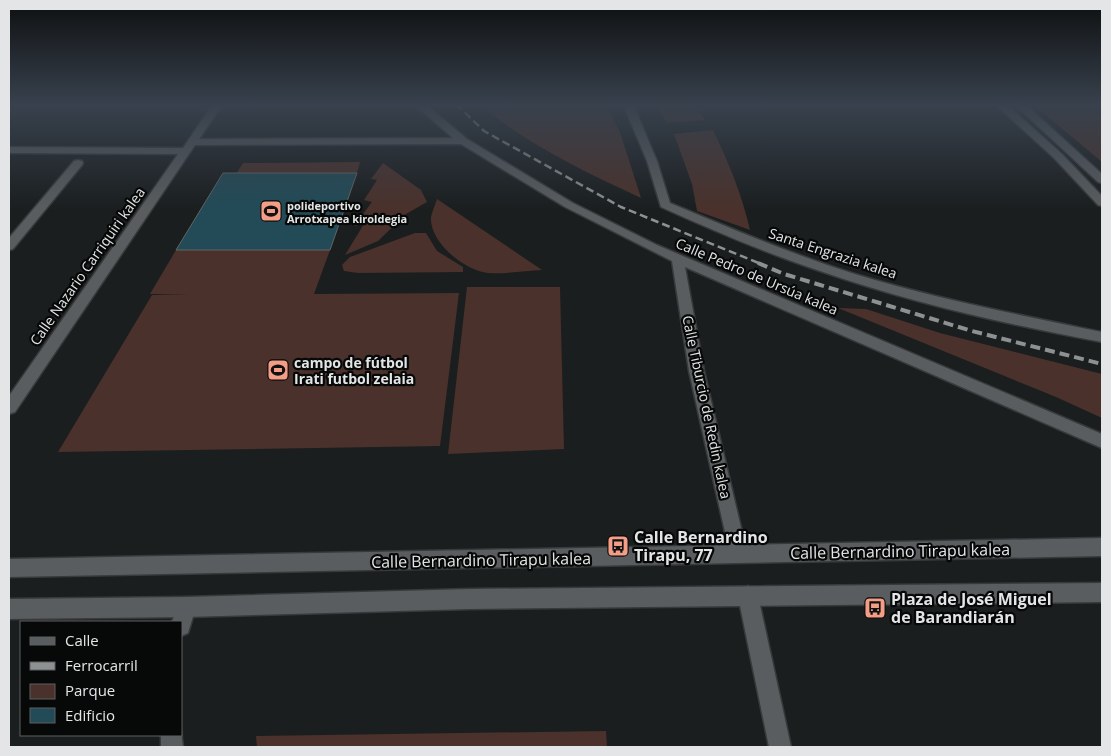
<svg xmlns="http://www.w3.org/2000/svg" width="1111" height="756" viewBox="0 0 1111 756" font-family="'Open Sans',sans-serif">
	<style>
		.green { fill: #4a312b }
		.building { fill: #224b57; stroke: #616566 }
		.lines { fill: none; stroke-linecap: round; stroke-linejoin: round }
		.street-casing { stroke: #37393a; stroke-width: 3 }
		.secondary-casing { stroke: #37393a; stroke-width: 3 }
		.street { fill: #595d5f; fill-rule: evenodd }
		.secondary { fill: #595d5f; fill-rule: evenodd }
		.rail-far1 { stroke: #8e9192; stroke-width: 2.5; stroke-dasharray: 8 4; stroke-linecap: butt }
		.rail { stroke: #8e9192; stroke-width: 4; stroke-dasharray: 10 5; stroke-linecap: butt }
		.labels { text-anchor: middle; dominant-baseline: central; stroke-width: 4.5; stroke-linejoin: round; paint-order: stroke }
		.far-poi-label { font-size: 11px; font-weight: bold; fill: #e3e5e6; stroke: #070808; text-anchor: start }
		.street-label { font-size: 14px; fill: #e3e5e6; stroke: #070808 }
		.poi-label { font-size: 14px; font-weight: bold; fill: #e3e5e6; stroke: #070808; text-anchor: start }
		.near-poi-label { font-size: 16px; font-weight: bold; fill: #e3e5e6; stroke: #070808; text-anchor: start }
		.near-street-label { font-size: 16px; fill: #e3e5e6; stroke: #070808 }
	</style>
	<rect width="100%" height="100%" fill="#1a1e1f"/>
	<g class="green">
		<path d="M479,104H605L620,132L641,198C585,172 526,144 479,104Z"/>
		<polygon points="656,104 694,104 705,120 667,123"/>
		<polygon points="1033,104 1094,104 1102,117 1102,162"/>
		<path d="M713,130C729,163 742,195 750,230L697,211L692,184L674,134Z"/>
		<polygon points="360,162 357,173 236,174 243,163"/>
		<polygon points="383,163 421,190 427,202 406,214 378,241 345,255 364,224 354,226 372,202 364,200 377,180 371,179"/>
		<path d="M437,199L542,270C525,271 505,274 488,273C465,271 429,242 431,217C432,212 435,205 437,199Z"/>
		<polygon points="415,233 426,233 437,251 463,267 463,272 358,273 344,271 342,265 350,257"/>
		<polygon points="176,250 330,250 314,294 459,293 440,446 58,452 152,295 188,294 150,294"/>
		<polygon points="467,287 560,287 564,449 448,454"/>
		<polygon points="838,308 866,309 940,333 1102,374 1102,418 1056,397"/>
		<polygon points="606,731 607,747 257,747 256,736"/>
	</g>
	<polygon class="building" points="223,173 357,173 330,250 176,250"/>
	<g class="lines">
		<g class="street-casing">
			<g id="street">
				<polygon points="213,104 223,104 199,139 453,138 414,104 425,104 467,139 573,203 657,245 1102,434 1102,448 685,267 704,371 747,553 745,559 738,562 731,559 689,371 672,261 565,207 461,144 195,145 15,412 9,414 9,396 178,154 9,153 9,147 183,148"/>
				<path d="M623,104H633L657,161L670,203C732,229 794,255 858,275C938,299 1020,315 1102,332V342C1009,325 913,303 823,272C768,254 714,231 661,207L647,161Z"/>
				<polygon points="995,104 1006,104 1062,154 1102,196 1102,206 1098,205 1054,158"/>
				<polygon points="1014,104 1025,104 1102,174 1102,183 1098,182"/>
				<polygon points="78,160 82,161 83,163 82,165 13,249 9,250 9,238 74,161"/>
				<polygon points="748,586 755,589 758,596 791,747 769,747 738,596 741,589"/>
				<polygon points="186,597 193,600 196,607 188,633 181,636 181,622 172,622 179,600"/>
				<polygon points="181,731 183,747 161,747 161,735 181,735"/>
			</g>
		</g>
		<g class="secondary-casing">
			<g id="secondary">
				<polygon points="1102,538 1102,556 9,577 9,559"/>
				<polygon points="1102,583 1102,602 470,609 186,617 9,619 9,599 186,597 470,589"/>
			</g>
		</g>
		<use href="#street" class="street"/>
		<use href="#secondary" class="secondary"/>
		<polyline class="rail-far1" points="456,104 484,131 621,207 761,264"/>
		<polyline class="rail" points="758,263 784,274 972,331 1102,364"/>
	</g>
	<linearGradient id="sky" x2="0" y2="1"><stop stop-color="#0e1011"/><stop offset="0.5" stop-color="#38414d"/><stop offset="1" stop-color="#38414d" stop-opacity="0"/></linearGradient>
	<rect width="1111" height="210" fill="url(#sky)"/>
	<defs>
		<g id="stadium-square" transform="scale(1.125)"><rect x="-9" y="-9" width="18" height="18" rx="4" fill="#f49e88" stroke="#070808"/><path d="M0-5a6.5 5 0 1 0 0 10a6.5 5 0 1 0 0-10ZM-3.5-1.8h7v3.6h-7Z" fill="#111"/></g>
		<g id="bus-square" transform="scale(1.125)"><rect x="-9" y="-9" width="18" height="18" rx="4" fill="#f49e88" stroke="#070808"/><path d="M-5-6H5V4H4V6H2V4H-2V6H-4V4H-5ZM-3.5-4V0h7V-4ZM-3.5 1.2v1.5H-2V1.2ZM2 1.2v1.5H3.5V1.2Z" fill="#111"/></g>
	</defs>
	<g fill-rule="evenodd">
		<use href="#stadium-square" x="271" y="211"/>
		<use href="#stadium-square" x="278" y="370"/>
		<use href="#bus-square" x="618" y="546"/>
		<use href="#bus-square" x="875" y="608"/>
	</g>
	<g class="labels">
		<g class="far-poi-label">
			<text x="287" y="205">polideportivo<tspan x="287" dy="13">Arrotxapea kiroldegia</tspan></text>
		</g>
		<g class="street-label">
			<text transform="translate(833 253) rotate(18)">Santa Engrazia kalea</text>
			<text transform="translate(87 266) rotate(-55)">Calle Nazario Carriquiri kalea</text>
			<text transform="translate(757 276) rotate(23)">Calle Pedro de Ursúa kalea</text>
			<text transform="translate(707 407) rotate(78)">Calle Tiburcio de Redin kalea</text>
		</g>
		<g class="poi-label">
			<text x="294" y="362">campo de fútbol<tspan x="294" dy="16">Irati futbol zelaia</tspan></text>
		</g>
		<g class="near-poi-label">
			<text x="634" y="537">Calle Bernardino<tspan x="634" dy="18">Tirapu, 77</tspan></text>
			<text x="891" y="599">Plaza de José Miguel<tspan x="891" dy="18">de Barandiarán</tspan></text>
		</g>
		<g class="near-street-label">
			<text transform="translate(900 551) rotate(-1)">Calle Bernardino Tirapu kalea</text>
			<text transform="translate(481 560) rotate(-1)">Calle Bernardino Tirapu kalea</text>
		</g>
	</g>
	<rect width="1111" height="756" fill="none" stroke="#e3e5e6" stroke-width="20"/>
	<rect x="20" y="621" width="162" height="115" fill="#070808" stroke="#5f6061"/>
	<rect x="30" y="637" width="25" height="8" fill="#595d5f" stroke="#5f6061"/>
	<text x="65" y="646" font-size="15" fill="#e3e5e6">Calle</text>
	<rect x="30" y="662" width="25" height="8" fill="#8e9192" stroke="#5f6061"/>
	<text x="65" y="671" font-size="15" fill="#e3e5e6">Ferrocarril</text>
	<rect x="30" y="684" width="25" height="15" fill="#4a312b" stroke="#5f6061"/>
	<text x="65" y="696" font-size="15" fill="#e3e5e6">Parque</text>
	<rect x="30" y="708" width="25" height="15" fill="#224b57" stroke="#5f6061"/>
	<text x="65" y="721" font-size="15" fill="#e3e5e6">Edificio</text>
</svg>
